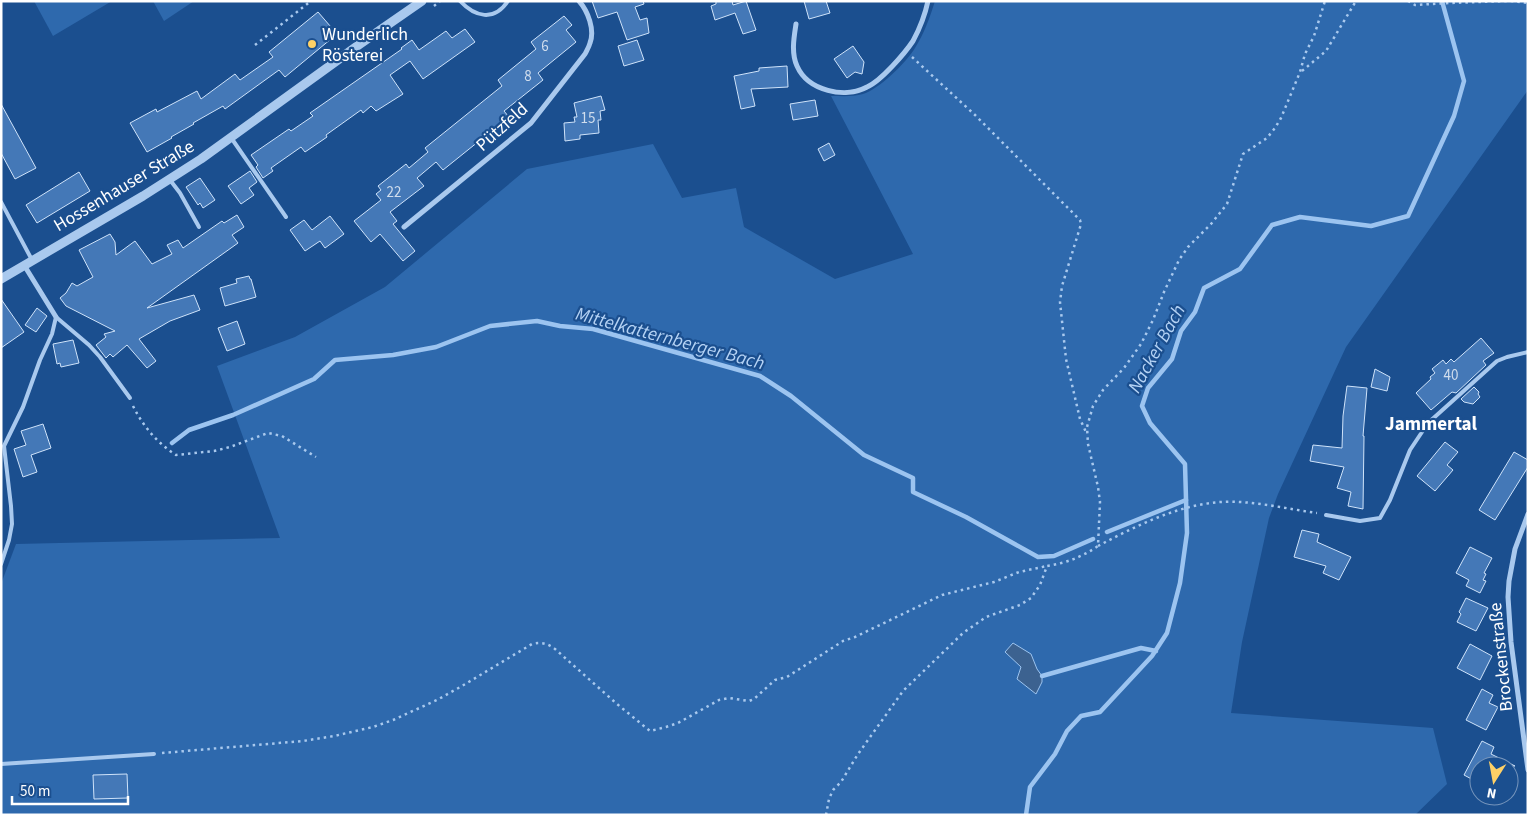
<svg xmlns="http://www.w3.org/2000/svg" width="1529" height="816" viewBox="0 0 1529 816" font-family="'Source Sans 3',sans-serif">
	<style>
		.green { fill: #2e69ad }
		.water { fill: #3c6290; stroke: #9cc4f0 }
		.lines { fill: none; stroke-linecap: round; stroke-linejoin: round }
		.stream { stroke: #9cc4f0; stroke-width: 4.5 }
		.building { fill: #4478b7; stroke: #cfe3fa }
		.path { stroke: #a9c9ee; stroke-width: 2.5; stroke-dasharray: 2.5 4; stroke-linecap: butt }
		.service { stroke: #a9c9ee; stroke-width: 4 }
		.minor { stroke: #a9c9ee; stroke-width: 5 }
		.tertiary { stroke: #a9c9ee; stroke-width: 9 }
		.poi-dot { fill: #ffd166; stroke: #1b4f8f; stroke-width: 2 }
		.labels { text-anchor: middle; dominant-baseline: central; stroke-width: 4.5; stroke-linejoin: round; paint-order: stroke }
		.number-label { font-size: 15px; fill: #d0dded }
		.poi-label { font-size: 18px; fill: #fff; stroke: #1b4f8f; text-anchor: start }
		.street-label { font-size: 18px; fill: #fff; stroke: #1b4f8f }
		.water-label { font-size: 19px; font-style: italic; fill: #b5d3f5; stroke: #1b4f8f }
		.neighbourhood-label { font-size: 19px; font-weight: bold; fill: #fff; stroke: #1b4f8f }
	</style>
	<rect width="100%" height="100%" fill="#1b4f8f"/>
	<g class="green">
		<polygon points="34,1 112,1 53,36"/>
		<polygon points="153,1 194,1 164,21"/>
		<path d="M935,1H1528V90L1346,347L1278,494L1269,518L1242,642L1231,713L1433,728L1447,784L1415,815H1V584L16,544L280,538L217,366L295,337L385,287L527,169L653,144L682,198L736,188L744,227L835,279L913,254L831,96C842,96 853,97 863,94C878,90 907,62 915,48C924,34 930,17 935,1Z"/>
	</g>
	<polygon class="water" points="1013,643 1031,654 1037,669 1042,676 1042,682 1036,694 1017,679 1021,667 1005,652"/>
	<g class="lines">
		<g class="stream">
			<polyline points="172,443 189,430 233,415 314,379 335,360 393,355 436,347 490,326 537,321 560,326 593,329 760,376 791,396 864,455 913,478 913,492 966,517 1038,557 1054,556 1093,539"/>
			<polyline points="1107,532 1186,500"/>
			<polyline points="1042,676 1141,648 1156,651"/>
			<polyline points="1026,815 1030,787 1055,754 1067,731 1081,716 1100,712 1152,656 1167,633 1180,583 1187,533 1185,464 1150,423 1142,406 1148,388 1172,359 1181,331 1195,312 1204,288 1240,269 1272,225 1300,217 1371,226 1408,216 1454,116 1464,81 1442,1"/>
		</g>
	</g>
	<g class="building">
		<polygon points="592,1 643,1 644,4 635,7 640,20 647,18 649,33 627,40 617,12 598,18"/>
		<polygon points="716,1 732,1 733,5 746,1 756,30 743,34 735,13 715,20 711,6 716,4"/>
		<polygon points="804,1 826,1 830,13 809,19"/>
		<polygon points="318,12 337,34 285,77 279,70 225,109 223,106 193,123 194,124 171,137 172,138 147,152 130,123 156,109 157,112 197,91 201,99 235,74 240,80 273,57 269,52"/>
		<polygon points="564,16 572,25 566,30 576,42 538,73 543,80 504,111 509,117 443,170 436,162 417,178 424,186 390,212 397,221 393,224 415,251 403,261 380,234 371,242 354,221 381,200 376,194 381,190 378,186 406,164 409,168 428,152 425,148 502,86 498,80 536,49 531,42"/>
		<polygon points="465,29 475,42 423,79 410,61 390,75 403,94 376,111 371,106 363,113 361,110 326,135 327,137 305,152 301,147 271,168 273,171 263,178 256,167 258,165 251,155 289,129 291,131 313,116 310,113 402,49 401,48 412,40 419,50 446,31 452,38"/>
		<polygon points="637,40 644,60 624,66 618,46"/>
		<polygon points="853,46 864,62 862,74 855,72 847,78 834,59"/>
		<polygon points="787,66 788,87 751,89 755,106 741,109 734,76 759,71 759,68"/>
		<polygon points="601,96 605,110 600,111 601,120 598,120 599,133 580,135 580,139 565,141 564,123 575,122 574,117 577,117 574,103"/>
		<polygon points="815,100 818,116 793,120 790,104"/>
		<polygon points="1,104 36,168 15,179 1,153"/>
		<polygon points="829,143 835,155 824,161 818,149"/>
		<polygon points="250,171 257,182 249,188 254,195 241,204 228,186"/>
		<polygon points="79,172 90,191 37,223 26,205"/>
		<polygon points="200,178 215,200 203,208 200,203 198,205 186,187"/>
		<polygon points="237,215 244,227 232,235 238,243 147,308 194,295 200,310 170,321 139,339 156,361 147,368 127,345 113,357 110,354 106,358 96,345 106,337 104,334 115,331 66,306 60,298 66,293 72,283 77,286 93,277 79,250 110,234 115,242 116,255 135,241 152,264 172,254 167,245 178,240 183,248 222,221 224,223"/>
		<polygon points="330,216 344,234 325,248 320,241 305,251 290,230 304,220 312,230"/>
		<polygon points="249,276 250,279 251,279 256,297 225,306 220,288 237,283 236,279"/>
		<polygon points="1,299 24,332 1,348"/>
		<polygon points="37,308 47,316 36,332 25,325"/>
		<polygon points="237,321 245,344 227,351 218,328"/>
		<polygon points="1481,338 1494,353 1483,361 1486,365 1456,393 1452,392 1431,410 1416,393 1431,379 1430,377 1435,373 1432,369 1443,360 1446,364 1451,359 1454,362"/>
		<polygon points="73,340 79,363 61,367 60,363 57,364 53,344"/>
		<polygon points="1375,369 1390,377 1387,391 1371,387"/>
		<polygon points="1347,386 1367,388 1363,436 1364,436 1363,509 1348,506 1351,492 1337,488 1344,467 1310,461 1313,445 1342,448 1343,416"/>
		<polygon points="1474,387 1479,392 1478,394 1480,397 1473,404 1464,402 1461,399"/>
		<polygon points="43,424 51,448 31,455 37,472 23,477 14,449 26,445 21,431"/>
		<polygon points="1445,442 1458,452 1447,465 1453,470 1435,491 1417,476"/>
		<polygon points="1514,452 1528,460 1528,467 1495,520 1479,510"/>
		<polygon points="1302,530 1319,534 1317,542 1351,557 1339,580 1323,573 1326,566 1294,557"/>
		<polygon points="1470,547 1492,558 1484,573 1486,574 1483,580 1486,581 1480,593 1466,586 1469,580 1456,573"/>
		<polygon points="1466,598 1488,608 1476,631 1457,622 1461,614 1459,612"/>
		<polygon points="1470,644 1492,656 1480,680 1457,668"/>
		<polygon points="1482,689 1493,695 1489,703 1498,707 1486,730 1466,720"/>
		<polygon points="1482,741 1494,747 1491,754 1515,766 1479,766 1479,783 1464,775"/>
		<polygon points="127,774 128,798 94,799 93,775"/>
	</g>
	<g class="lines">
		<g class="path">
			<polyline points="1408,1 1415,5 1449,3 1510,1 1528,3"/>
			<polyline points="434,6 440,1"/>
			<polyline points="255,45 311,1"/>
			<polyline points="912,57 975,115 1080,220 1081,224 1078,234 1062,286 1060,302 1066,359 1080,419 1086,432"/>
			<polyline points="1302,71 1326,51 1356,1"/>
			<path d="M133,406C143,426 157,443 176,455L214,451L230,447L268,433L282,436L316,457"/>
			<path d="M1098,546C1136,526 1177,505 1221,502C1251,500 1287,509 1317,513"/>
			<path d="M162,753L303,741L334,736L373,727L393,720L437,700L462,686L532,644C541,642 547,643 555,649L617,704L650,731L666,727L678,723L719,700L729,698L749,701L754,699L775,680L787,677L843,641L855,637L942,595L994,582L1019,572L1047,566"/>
			<path d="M826,815L829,799L833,790L841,782L858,754L903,691L963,633L986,617L1020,605L1031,598L1040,585L1047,566C1066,563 1082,557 1098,546L1100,502L1098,487L1088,444L1087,427L1093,406L1103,390L1124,368L1141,344L1153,320L1164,292L1179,260L1188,247L1211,224L1227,204L1243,154L1267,138L1275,128L1281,118L1300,72L1305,54L1314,36L1325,1"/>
		</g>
		<g class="service">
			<path d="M460,1C475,17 494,22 508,1"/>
			<polyline points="232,139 286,217"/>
			<polyline points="170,180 180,193 199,227"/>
			<polyline points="1,202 32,260"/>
			<polyline points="56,317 89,345 100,357 130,398"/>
			<polyline points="1326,515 1360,521 1380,518 1390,500 1410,450 1428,423 1497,361 1507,357 1528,352"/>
			<polyline points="1,564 9,540 12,524 11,506 4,446 23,407 40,360 52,334 56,317"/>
			<polyline points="1,764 154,754"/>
		</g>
		<g class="minor">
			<path d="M796,24C794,37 791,53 797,66C808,91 845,99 867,87C881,81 905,53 913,41C920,28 925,15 928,1"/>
			<path d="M404,227L531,123L585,54C587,50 589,47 590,43C595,30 588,11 579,1"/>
			<polyline points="24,265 56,317"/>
			<polyline points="1528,514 1515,549 1509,581 1508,597 1511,642 1528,770"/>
		</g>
		<polyline class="tertiary" points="1,279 143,196 201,159 360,44 422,1"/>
	</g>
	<circle class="poi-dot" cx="312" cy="44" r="5"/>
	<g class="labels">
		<g class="number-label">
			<text x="545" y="46">6</text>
			<text x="528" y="76">8</text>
			<text x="588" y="118">15</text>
			<text x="394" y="192">22</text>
			<text x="1451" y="375">40</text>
		</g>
		<g class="poi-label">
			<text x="322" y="34">Wunderlich<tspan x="322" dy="21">Rösterei</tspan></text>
		</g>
		<g class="street-label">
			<text transform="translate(502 127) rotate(-42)">Pützfeld</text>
			<text transform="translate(124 186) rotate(-31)">Hossenhauser Straße</text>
			<text transform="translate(1501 657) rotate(-96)">Brockenstraße</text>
		</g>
		<g class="water-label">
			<text transform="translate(670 339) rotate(15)">Mittelkatternberger Bach</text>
			<text transform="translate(1157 349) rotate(-61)">Nacker Bach</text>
		</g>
		<g class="neighbourhood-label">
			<text x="1431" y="424">Jammertal</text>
		</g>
	</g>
	<rect width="1529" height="816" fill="none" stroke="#ffffff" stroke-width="5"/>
	<g transform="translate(1494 781) rotate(191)"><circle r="24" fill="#1b4f8f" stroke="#7695bc"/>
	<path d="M0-4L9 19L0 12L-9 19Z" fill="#ffd166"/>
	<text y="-8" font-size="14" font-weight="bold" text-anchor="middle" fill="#ffffff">N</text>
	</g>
	<path d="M12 796v8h116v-8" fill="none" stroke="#ffffff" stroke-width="2.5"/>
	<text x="20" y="796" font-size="15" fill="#ffffff" stroke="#1b4f8f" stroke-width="4" paint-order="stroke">50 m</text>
</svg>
